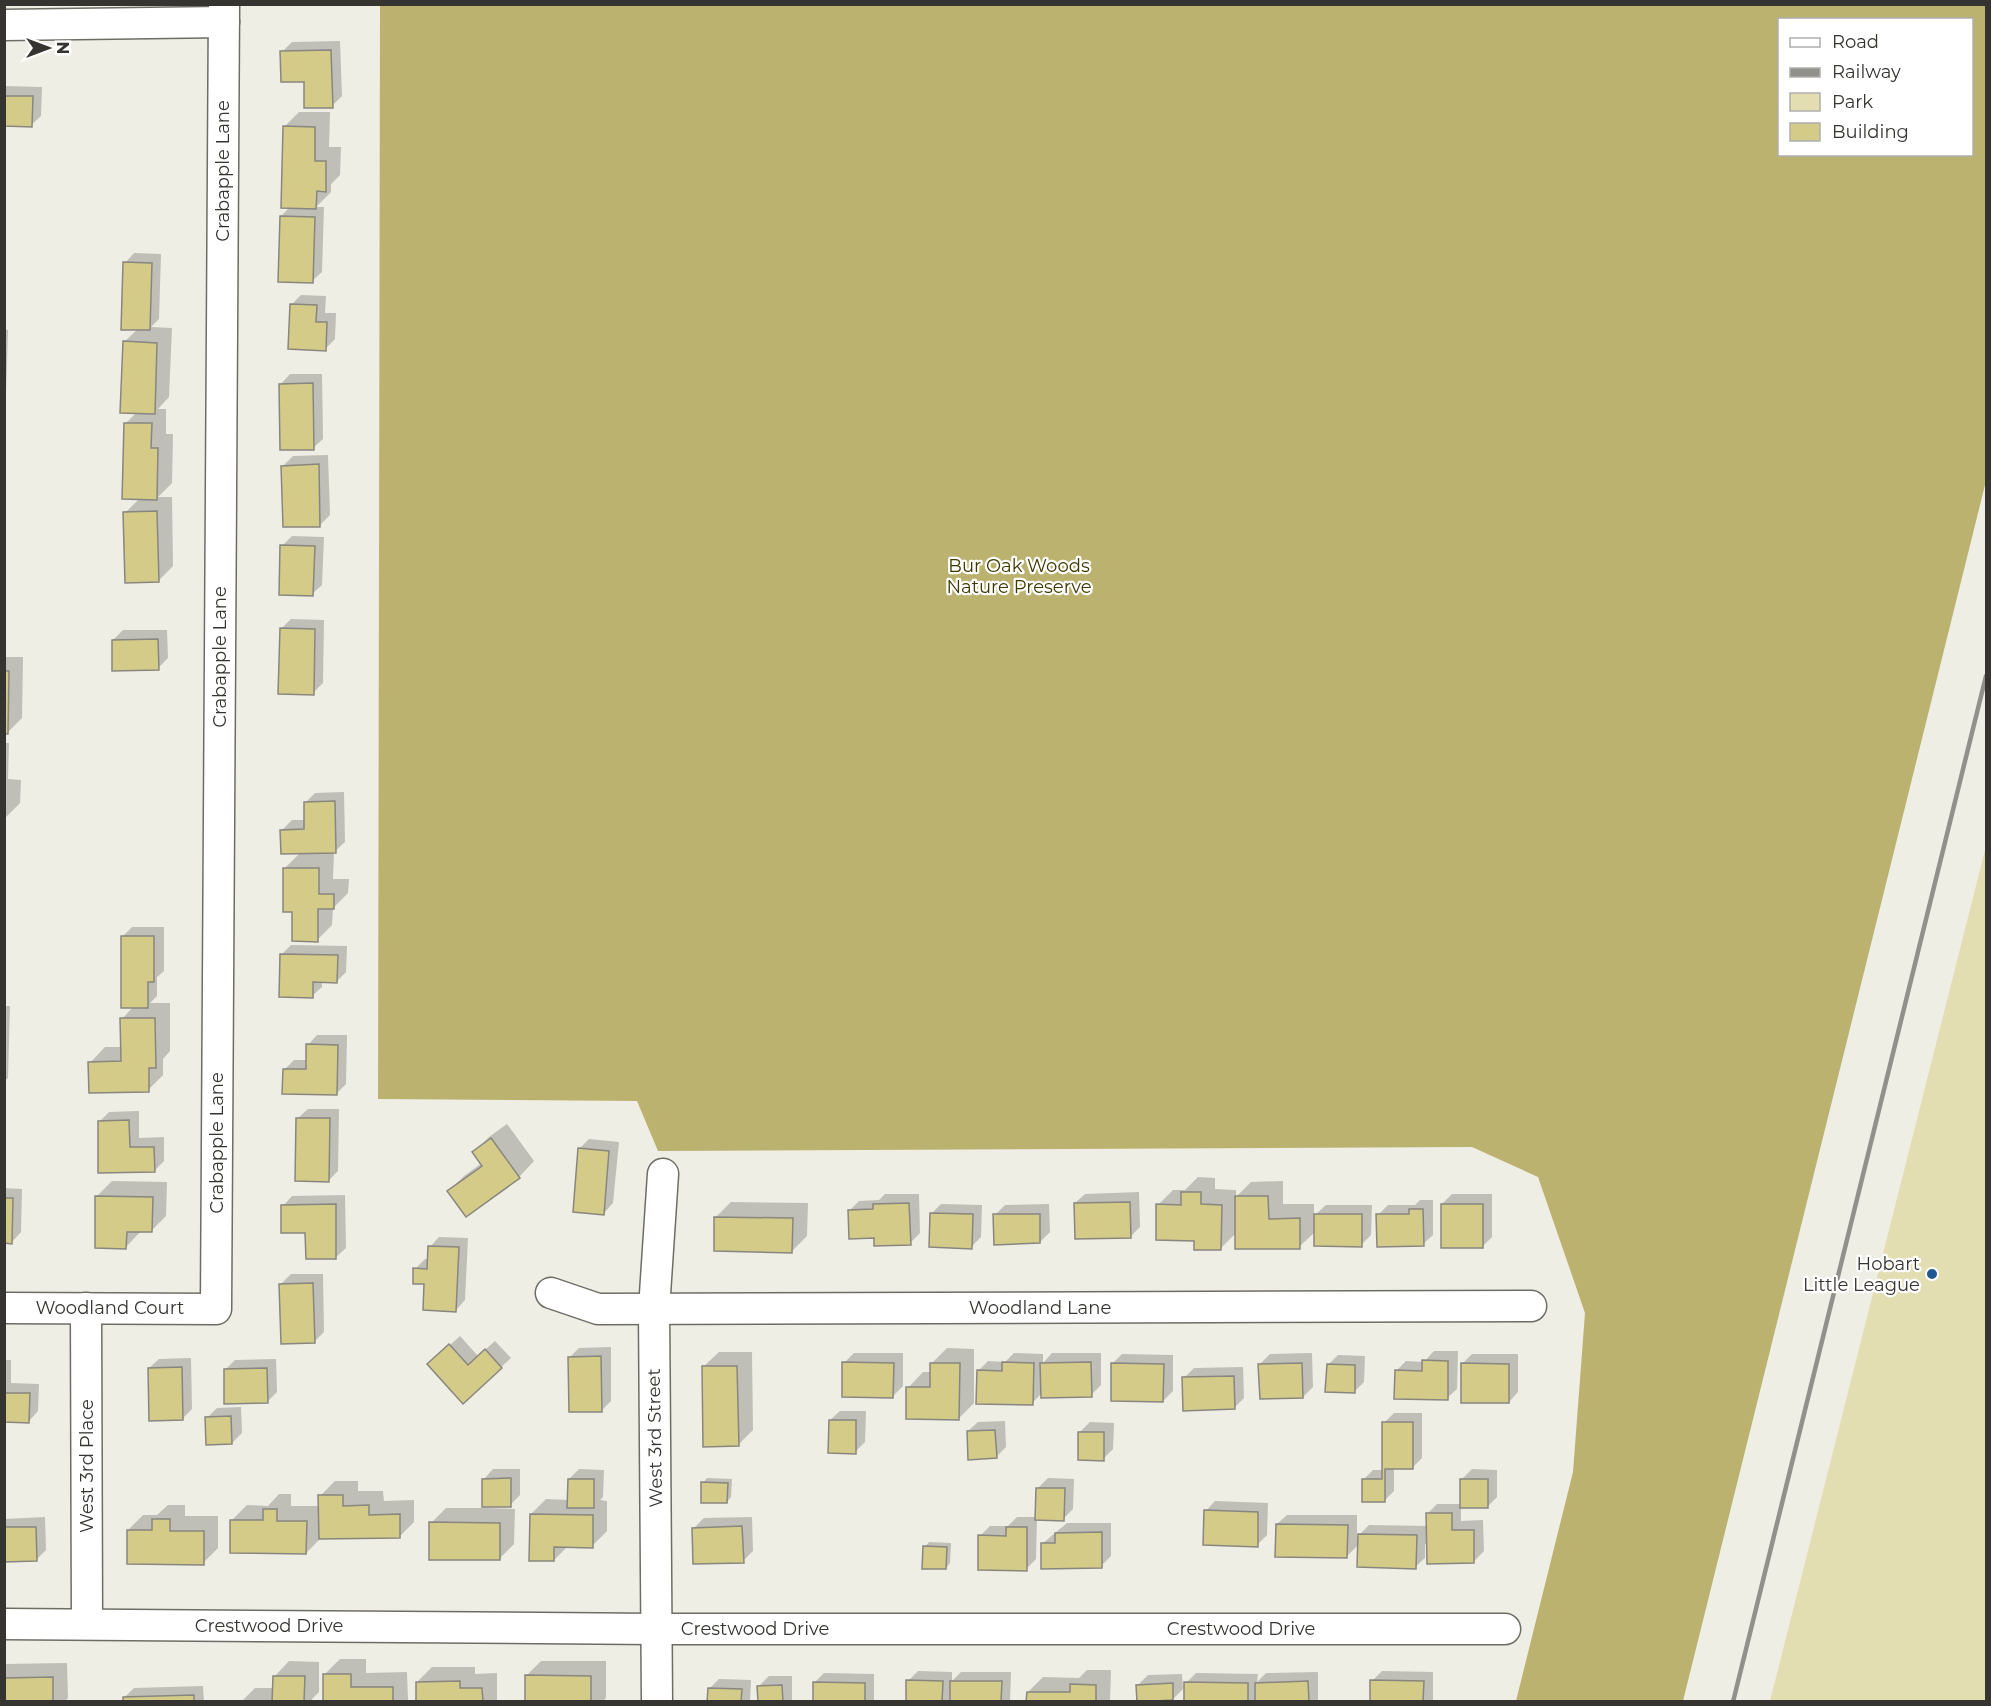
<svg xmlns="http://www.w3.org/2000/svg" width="1991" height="1706" viewBox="0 0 1991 1706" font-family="Montserrat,sans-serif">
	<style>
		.green { fill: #e3ddb2 }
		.forest { fill: #bcb270; fill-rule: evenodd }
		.shadow { fill: #0003 }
		.building { fill: #d4cb88; stroke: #88877f; stroke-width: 1.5 }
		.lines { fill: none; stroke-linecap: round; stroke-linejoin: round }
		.minor-casing { stroke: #6e6d65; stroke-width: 33 }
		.minor { stroke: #fff; stroke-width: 30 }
		.rail { stroke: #91908a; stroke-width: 4.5 }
		.poi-dot { fill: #205991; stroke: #fff; stroke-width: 2 }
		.labels { text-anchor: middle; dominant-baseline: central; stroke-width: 4.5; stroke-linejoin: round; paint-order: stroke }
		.street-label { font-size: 18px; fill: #353431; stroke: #fff }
		.park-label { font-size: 18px; fill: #403801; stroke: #fff }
		.poi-label { font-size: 18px; fill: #353431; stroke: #fff; text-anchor: end }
	</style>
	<rect width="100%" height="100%" fill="#efeee5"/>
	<polygon class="green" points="1986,846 1986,1701 1770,1701"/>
	<path class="forest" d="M380,5H1986V481L1683,1701H1516L1573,1472L1585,1313L1538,1177L1472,1147L658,1151L637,1101L378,1099ZM1780,20H1972V154H1780Z"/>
	<g class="shadow">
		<polygon points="340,41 342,96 332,106 306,80 282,52 292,42"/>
		<polygon points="4,86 42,87 41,116 31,125 4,125"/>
		<polygon points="299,112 330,112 329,147 341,147 340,175 331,184 331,192 316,207 324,207 322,272 312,281 281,216 291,206 284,127"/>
		<polygon points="134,253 161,254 159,319 151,327 172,328 169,397 158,409 166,409 166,434 173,434 172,483 158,497 172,497 173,566 158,581 125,513 140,498 125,424 137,412 124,342 138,329 125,263"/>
		<polygon points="301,295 326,296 325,313 336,313 335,339 325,349 291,305"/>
		<polygon points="4,329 8,330 6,395 4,397"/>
		<polygon points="290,374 322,374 323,439 313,448 281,384"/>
		<polygon points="328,455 330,515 320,525 283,466 293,456"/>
		<polygon points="292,536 324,537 322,585 312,594 282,546"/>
		<polygon points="291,619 324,620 323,683 313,693 281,629"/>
		<polygon points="123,630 167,630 168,658 158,668 113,640"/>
		<polygon points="4,657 23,657 22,718 7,733 4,733"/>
		<polygon points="4,743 9,743 8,779 21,780 20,803 5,818"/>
		<polygon points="344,792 345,842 334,852 333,879 349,879 348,893 333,908 332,925 317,940 294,911 285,868 301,852 282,830 292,820 305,820 305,803 315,793"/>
		<polygon points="132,927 164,927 164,971 157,977 157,996 150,1003 170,1003 170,1051 163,1059 163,1075 148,1090 90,1063 105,1047 122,1047 122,1019 134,1006 122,937"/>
		<polygon points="291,945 347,946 346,972 337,981 322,981 322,987 312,996 281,955"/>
		<polygon points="4,1006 10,1006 8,1078 4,1082"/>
		<polygon points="317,1035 347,1035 346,1084 336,1094 284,1070 294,1060 307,1060 308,1045"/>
		<polygon points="308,1109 339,1109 338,1171 329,1180 298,1118"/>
		<polygon points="139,1111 139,1138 164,1137 164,1161 154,1171 99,1122 109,1112"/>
		<polygon points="507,1124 534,1161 519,1177 449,1191 464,1176 482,1163 474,1152 489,1137"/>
		<polygon points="589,1139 619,1142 613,1203 604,1213 579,1149"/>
		<polygon points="1198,1177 1215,1178 1215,1189 1236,1190 1236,1197 1251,1182 1283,1181 1283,1204 1314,1204 1314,1216 1326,1205 1372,1205 1371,1235 1361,1245 1316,1231 1299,1247 1236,1233 1220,1249 1196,1240 1158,1205 1173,1190 1185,1190"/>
		<polygon points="112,1181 167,1182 166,1216 151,1231 141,1231 126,1247 97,1196"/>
		<polygon points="4,1188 22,1189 21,1232 12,1242 4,1242"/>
		<polygon points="1139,1192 1140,1227 1130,1237 1075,1203 1085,1194"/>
		<polygon points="885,1194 919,1194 920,1233 910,1243 876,1237 849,1211 859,1201 879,1200"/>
		<polygon points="1452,1194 1492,1194 1492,1237 1482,1247 1442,1204"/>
		<polygon points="345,1195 346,1248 336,1257 307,1231 283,1206 292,1196"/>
		<polygon points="1420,1200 1433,1200 1433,1235 1423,1244 1378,1215 1388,1205 1415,1205"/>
		<polygon points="731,1202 808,1203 807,1236 792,1251 716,1217"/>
		<polygon points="941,1204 982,1205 981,1237 971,1247 931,1214"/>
		<polygon points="1049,1204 1050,1232 1040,1242 995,1215 1005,1205"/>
		<polygon points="439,1237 468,1238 465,1300 456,1310 425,1283 415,1269 425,1259 429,1259 430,1247"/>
		<polygon points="291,1274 323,1274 324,1332 314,1342 281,1284"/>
		<polygon points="460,1336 478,1356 495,1341 511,1358 463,1402 439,1355"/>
		<polygon points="611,1347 611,1401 601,1411 569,1358 579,1348"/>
		<polygon points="947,1348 974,1349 974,1403 959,1418 908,1388 923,1372 932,1372 932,1363"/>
		<polygon points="1434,1351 1458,1351 1457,1389 1447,1398 1396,1371 1406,1361 1424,1362"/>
		<polygon points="719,1352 752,1352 753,1430 738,1445 703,1367"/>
		<polygon points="854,1353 903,1353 903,1386 893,1396 844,1363"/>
		<polygon points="1014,1353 1043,1354 1043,1363 1052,1353 1101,1353 1101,1385 1091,1395 1042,1393 1032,1403 978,1371 988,1361 1005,1362"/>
		<polygon points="1312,1353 1313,1387 1303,1397 1260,1364 1270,1354"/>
		<polygon points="1122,1354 1173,1355 1173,1391 1163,1401 1112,1364"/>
		<polygon points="1472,1354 1518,1354 1518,1392 1509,1402 1462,1364"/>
		<polygon points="1338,1355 1365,1356 1364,1382 1354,1392 1328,1365"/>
		<polygon points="191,1358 192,1409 182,1419 149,1368 159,1359"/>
		<polygon points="276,1359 277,1392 267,1402 225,1370 235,1360"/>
		<polygon points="4,1360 11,1360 11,1383 39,1384 38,1411 29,1421 4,1421"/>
		<polygon points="1243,1367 1244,1398 1234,1408 1184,1378 1194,1368"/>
		<polygon points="241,1407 242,1433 232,1443 207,1418 217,1408"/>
		<polygon points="840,1411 866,1411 865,1442 855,1452 830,1420"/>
		<polygon points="1394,1413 1422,1413 1422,1458 1412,1468 1394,1468 1394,1491 1384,1501 1363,1480 1373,1470 1384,1470 1384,1423"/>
		<polygon points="1005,1421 1006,1447 996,1457 968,1431 978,1422"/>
		<polygon points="1090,1422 1114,1423 1113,1449 1103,1459 1080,1432"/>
		<polygon points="493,1469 520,1469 520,1495 510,1505 485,1505 485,1508 515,1509 514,1544 499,1559 431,1523 446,1508 484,1508 484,1479"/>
		<polygon points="579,1469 604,1470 603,1497 600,1500 607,1501 607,1531 592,1546 568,1546 554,1560 531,1514 546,1499 569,1500 569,1479"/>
		<polygon points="1472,1469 1497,1470 1497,1497 1487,1507 1461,1507 1461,1521 1483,1520 1484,1551 1474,1561 1428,1544 1425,1544 1425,1558 1415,1567 1359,1544 1347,1556 1277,1524 1287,1515 1357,1515 1357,1537 1369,1525 1428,1526 1427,1514 1437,1504 1461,1504 1462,1479"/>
		<polygon points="707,1478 732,1479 731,1497 727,1502 703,1483"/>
		<polygon points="1048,1478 1074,1479 1073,1509 1063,1519 1037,1518 1036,1559 1026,1569 980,1536 990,1526 1008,1526 1017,1517 1037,1517 1038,1488"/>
		<polygon points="335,1481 358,1481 358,1491 383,1491 384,1501 414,1500 414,1522 399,1537 321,1538 306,1553 232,1520 247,1505 268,1506 279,1494 291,1494 291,1506 320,1506 320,1496"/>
		<polygon points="1215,1501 1268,1503 1267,1535 1257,1545 1206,1511"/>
		<polygon points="168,1505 185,1505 185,1516 218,1516 218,1548 203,1563 128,1530 143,1515 157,1515"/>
		<polygon points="45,1517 46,1550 36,1560 4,1561 4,1519"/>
		<polygon points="752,1517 753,1551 743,1561 694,1528 704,1518"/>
		<polygon points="1067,1523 1111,1523 1111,1556 1101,1566 1042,1544"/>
		<polygon points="929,1542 951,1543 950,1563 946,1568 925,1547"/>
		<polygon points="340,1659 366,1659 366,1673 407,1672 408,1700 406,1702 325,1702 324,1675"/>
		<polygon points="289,1661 319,1662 319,1692 312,1699 312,1702 241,1702 255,1688 274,1688 274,1677"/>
		<polygon points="541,1661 606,1661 606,1698 602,1702 526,1702 526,1676"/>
		<polygon points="67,1663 68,1698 64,1702 4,1702 4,1664"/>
		<polygon points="432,1667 475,1667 475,1674 497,1673 497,1702 418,1702 417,1682"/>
		<polygon points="1087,1670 1111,1670 1110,1702 1028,1702 1028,1692 1043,1677 1079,1678"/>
		<polygon points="918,1671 952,1672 952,1681 961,1672 1011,1672 1010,1702 907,1702 908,1681"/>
		<polygon points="1382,1671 1433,1672 1433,1702 1372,1702 1372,1681"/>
		<polygon points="1318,1672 1318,1702 1186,1702 1186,1683 1196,1673 1258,1674 1257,1682 1266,1673"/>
		<polygon points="824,1673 874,1674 874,1702 814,1702 814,1683"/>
		<polygon points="1182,1674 1183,1689 1173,1699 1138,1685 1148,1675"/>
		<polygon points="769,1676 792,1676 792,1702 759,1702 759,1686"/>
		<polygon points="719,1679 751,1680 750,1702 709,1702 709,1689"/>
		<polygon points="203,1686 204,1702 125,1702 125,1697 134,1688"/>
	</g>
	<g class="building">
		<polygon points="331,50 333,108 304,108 304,82 281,82 280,51"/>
		<polygon points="4,96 33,96 32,127 4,126"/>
		<polygon points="283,126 315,127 315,161 326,161 326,192 317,191 316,209 281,208"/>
		<polygon points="280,216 315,217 313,283 278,282"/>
		<polygon points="123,262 152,263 150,330 121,330"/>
		<polygon points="290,304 317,305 316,322 327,322 326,351 288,349"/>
		<polygon points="123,341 157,343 155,414 120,413"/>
		<polygon points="313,383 314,450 280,450 279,384"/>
		<polygon points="124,423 152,423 151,448 158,448 157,500 122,499"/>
		<polygon points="319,464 320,527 283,527 281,466"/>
		<polygon points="157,511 159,582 125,583 123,512"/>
		<polygon points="280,545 315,546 313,596 279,595"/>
		<polygon points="280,628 315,629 314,695 278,694"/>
		<polygon points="158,639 159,670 112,671 112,640"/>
		<polygon points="4,671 9,671 8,734 4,734"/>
		<polygon points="335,801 336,853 281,854 280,830 304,829 304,802"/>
		<polygon points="283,868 319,868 319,894 334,894 334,909 318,909 318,942 292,941 292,912 283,912"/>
		<polygon points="121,936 154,936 154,982 148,982 148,1008 121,1008"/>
		<polygon points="280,954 338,955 337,983 313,982 313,998 279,997"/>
		<polygon points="120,1018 155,1018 156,1068 149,1068 149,1092 89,1093 88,1062 121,1061"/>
		<polygon points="306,1044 338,1045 337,1095 282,1094 283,1069 306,1069"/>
		<polygon points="296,1118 330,1118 329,1182 295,1181"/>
		<polygon points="129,1120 130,1147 154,1147 155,1172 98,1173 98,1121"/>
		<polygon points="491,1138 520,1178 466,1217 447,1191 482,1166 472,1152"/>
		<polygon points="578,1148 609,1151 604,1215 573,1212"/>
		<polygon points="1181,1192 1201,1192 1201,1204 1222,1205 1221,1250 1194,1250 1194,1241 1156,1240 1156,1204 1181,1205"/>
		<polygon points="95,1196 153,1197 152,1232 127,1232 126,1249 95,1248"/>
		<polygon points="1235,1196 1268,1196 1269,1219 1300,1218 1300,1249 1235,1249"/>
		<polygon points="4,1198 13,1198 12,1244 4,1243"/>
		<polygon points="1130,1202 1131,1238 1075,1239 1074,1203"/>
		<polygon points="909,1203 911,1245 874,1246 874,1238 849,1239 848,1210 873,1209 873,1204"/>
		<polygon points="336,1204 336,1259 306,1259 305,1233 281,1233 281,1205"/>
		<rect x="1441" y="1204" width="42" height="44"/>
		<polygon points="1409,1209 1423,1209 1424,1246 1377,1247 1376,1214 1409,1214"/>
		<polygon points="930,1213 973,1214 972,1249 929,1247"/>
		<polygon points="993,1214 1040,1214 1040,1243 994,1245"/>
		<polygon points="1314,1214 1362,1214 1362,1247 1314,1246"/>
		<polygon points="714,1217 793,1218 792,1253 714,1251"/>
		<polygon points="428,1246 459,1247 456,1312 423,1310 424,1284 413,1284 413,1268 427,1269"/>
		<polygon points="313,1283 315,1343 281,1344 279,1284"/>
		<polygon points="449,1344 468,1365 485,1349 502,1368 463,1404 427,1364"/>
		<polygon points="601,1356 602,1412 569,1412 568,1357"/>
		<polygon points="1422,1360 1448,1361 1448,1400 1394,1399 1395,1370 1422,1371"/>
		<polygon points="842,1362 894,1363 893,1398 842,1397"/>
		<polygon points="1002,1362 1034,1363 1033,1405 976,1404 977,1370 1002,1371"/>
		<polygon points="1091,1362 1092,1397 1041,1398 1040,1363"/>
		<polygon points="930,1363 960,1363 959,1420 906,1419 906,1387 930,1387"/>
		<polygon points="1111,1363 1164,1364 1163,1402 1111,1401"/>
		<polygon points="1302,1363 1303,1398 1260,1399 1258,1364"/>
		<polygon points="1461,1363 1509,1364 1509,1403 1461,1403"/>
		<polygon points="1327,1364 1355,1365 1355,1393 1325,1392"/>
		<polygon points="702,1366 737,1366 739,1446 703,1447"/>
		<polygon points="182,1367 183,1420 149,1421 148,1368"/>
		<polygon points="267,1368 268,1403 224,1404 224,1369"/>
		<polygon points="1234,1376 1235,1409 1183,1411 1182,1377"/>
		<polygon points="4,1393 30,1393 29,1423 4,1422"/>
		<polygon points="231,1416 232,1444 206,1445 205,1417"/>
		<polygon points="829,1420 856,1420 856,1454 828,1453"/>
		<polygon points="1382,1422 1413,1422 1413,1469 1385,1469 1385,1502 1362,1502 1362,1479 1382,1479"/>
		<polygon points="995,1430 997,1458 968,1460 967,1431"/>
		<polygon points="1078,1432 1104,1432 1104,1461 1078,1460"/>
		<polygon points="511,1478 511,1507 482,1507 482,1479"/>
		<polygon points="568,1479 594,1479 594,1508 567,1508"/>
		<rect x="1460" y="1479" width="28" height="29"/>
		<polygon points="701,1482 728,1483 727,1503 701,1503"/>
		<polygon points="1036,1488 1065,1488 1064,1521 1035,1520"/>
		<polygon points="318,1495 343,1495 343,1506 369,1505 369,1515 400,1514 400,1538 319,1539"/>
		<polygon points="263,1509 277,1509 277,1521 307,1521 306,1554 230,1553 230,1520 263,1520"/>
		<polygon points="1204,1510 1258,1512 1258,1547 1203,1545"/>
		<polygon points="1426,1513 1452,1513 1452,1530 1474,1530 1474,1563 1427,1564"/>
		<polygon points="530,1514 593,1515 593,1548 554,1547 554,1561 529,1561"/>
		<polygon points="152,1519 170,1519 170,1531 204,1531 204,1565 127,1564 127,1530 152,1530"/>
		<polygon points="429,1522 500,1523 500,1560 429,1560"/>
		<polygon points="1276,1524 1348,1525 1347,1558 1275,1557"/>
		<polygon points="742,1526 744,1563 693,1564 692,1528"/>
		<polygon points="4,1527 36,1527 37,1561 4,1562"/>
		<polygon points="1006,1527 1027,1527 1027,1571 978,1570 978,1535 1006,1536"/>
		<polygon points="1102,1532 1102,1568 1041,1569 1041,1543 1055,1543 1055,1533"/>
		<polygon points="1358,1534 1417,1535 1416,1569 1357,1567"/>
		<polygon points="923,1546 947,1547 946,1569 922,1569"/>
		<polygon points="323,1674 351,1674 351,1687 393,1687 393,1702 323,1702"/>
		<polygon points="525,1675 591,1676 591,1702 525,1702"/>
		<polygon points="273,1676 305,1676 304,1702 272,1702"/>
		<polygon points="53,1677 53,1702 4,1702 4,1678"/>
		<polygon points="906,1680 943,1681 942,1702 906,1702"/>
		<polygon points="1370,1680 1424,1681 1423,1702 1370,1702"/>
		<polygon points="460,1681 460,1688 482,1688 483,1702 416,1702 416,1682"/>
		<polygon points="950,1681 1002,1681 1001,1702 950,1702"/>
		<polygon points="1308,1681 1309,1702 1255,1702 1255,1683"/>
		<polygon points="813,1682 865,1683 865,1702 813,1702"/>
		<polygon points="1184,1682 1248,1683 1248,1702 1184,1702"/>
		<polygon points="1173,1683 1173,1700 1137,1702 1136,1685"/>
		<polygon points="1070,1684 1096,1685 1096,1702 1026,1702 1027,1692 1070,1692"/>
		<polygon points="782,1685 783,1702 758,1702 757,1686"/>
		<polygon points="708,1688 742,1689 741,1702 707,1702"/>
		<polygon points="194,1695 194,1702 123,1702 123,1697"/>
	</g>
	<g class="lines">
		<g class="minor-casing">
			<g id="minor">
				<polyline points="4,25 224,22"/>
				<polyline points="551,1293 598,1309 1531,1306"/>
				<polyline points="4,1308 216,1309 224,4"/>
				<polyline points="86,1308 87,1624"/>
				<polyline points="4,1624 657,1629 1505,1629"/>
				<polyline points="657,1702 654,1309 663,1174"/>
			</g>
		</g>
		<use href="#minor" class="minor"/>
		<polyline class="rail" points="1733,1702 1986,676"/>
	</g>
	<circle class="poi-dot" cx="1932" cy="1274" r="6"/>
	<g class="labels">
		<g class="street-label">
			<text transform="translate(223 171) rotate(-90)">Crabapple Lane</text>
			<text transform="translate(220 657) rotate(-90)">Crabapple Lane</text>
			<text transform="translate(217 1143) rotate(-90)">Crabapple Lane</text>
			<text x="110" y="1308">Woodland Court</text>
			<text x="1040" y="1308">Woodland Lane</text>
			<text transform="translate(655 1438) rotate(-91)">West 3rd Street</text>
			<text transform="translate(87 1466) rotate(-90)">West 3rd Place</text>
			<text x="269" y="1626">Crestwood Drive</text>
			<text x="755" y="1629">Crestwood Drive</text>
			<text x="1241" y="1629">Crestwood Drive</text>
		</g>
		<g class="park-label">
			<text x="1019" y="566">Bur Oak Woods<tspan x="1019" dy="21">Nature Preserve</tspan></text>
		</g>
		<g class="poi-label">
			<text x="1920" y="1264">Hobart<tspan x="1920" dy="21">Little League</tspan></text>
		</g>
	</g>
	<rect width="1991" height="1706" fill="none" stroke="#353431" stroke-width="12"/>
	<rect x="1778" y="18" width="195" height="138" fill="#ffffff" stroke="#aeaead" stroke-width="1.5"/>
	<rect x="1790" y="38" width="30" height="9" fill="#ffffff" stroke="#aeaead" stroke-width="1.5"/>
	<text x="1832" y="48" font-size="18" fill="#353431">Road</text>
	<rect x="1790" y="68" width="30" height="9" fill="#91908a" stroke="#aeaead" stroke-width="1.5"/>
	<text x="1832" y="78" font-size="18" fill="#353431">Railway</text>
	<rect x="1790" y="93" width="30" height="18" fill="#e3ddb2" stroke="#aeaead" stroke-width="1.5"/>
	<text x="1832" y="108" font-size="18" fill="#353431">Park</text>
	<rect x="1790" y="123" width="30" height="18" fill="#d4cb88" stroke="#aeaead" stroke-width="1.5"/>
	<text x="1832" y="138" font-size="18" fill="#353431">Building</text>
	<g transform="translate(48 48) rotate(90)" stroke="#ffffff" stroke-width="4.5" paint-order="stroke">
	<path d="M0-4.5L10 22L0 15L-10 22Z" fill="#353431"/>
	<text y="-9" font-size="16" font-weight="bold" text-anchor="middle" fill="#353431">N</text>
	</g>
</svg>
